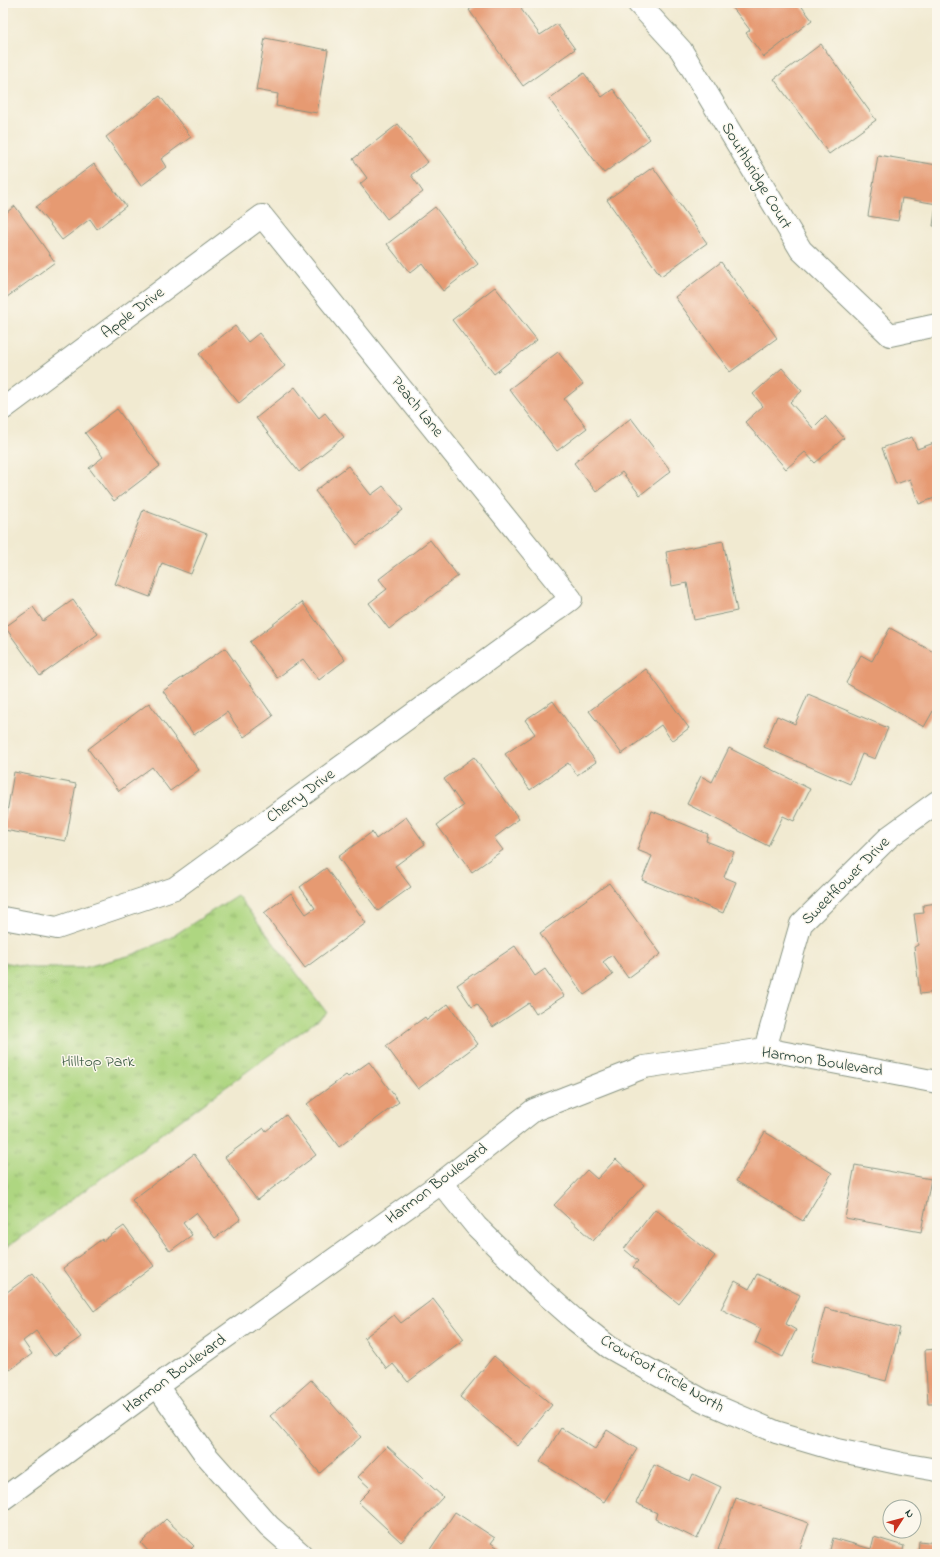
<svg xmlns="http://www.w3.org/2000/svg" width="940" height="1557" viewBox="0 0 940 1557" font-family="'Indie Flower',sans-serif">
	<style>
		.park { fill: url(#park-tufts); stroke: #668a5a }
		.building { fill: #e69a72 }
		.lines { fill: none; stroke-linecap: round; stroke-linejoin: round }
		.minor-casing { stroke: #889482; stroke-width: 24 }
		.minor { stroke: #fff; stroke-width: 22 }
		.labels { text-anchor: middle; dominant-baseline: central; stroke-width: 3; stroke-linejoin: round; paint-order: stroke }
		.street-label { font-size: 16px; fill: #1f3d34; stroke: #fbf7ec }
		.park-label { font-size: 16px; fill: #3c5c43; stroke: #fbf7ec }
	</style>
	<defs>
		<pattern id="park-tufts" width="24" height="20" patternUnits="userSpaceOnUse"><rect width="24" height="20" fill="#aed681"/><path d="M3 7l-1-3M5 7V3M7 7l1-3M15 17l-1-3M17 17v-4M19 17l1-3" fill="none" stroke="#8daf6a"/></pattern>
	</defs>
	<rect width="100%" height="100%" fill="#fbf7ec"/>
	<filter id="ink" filterUnits="userSpaceOnUse"><feTurbulence type="fractalNoise" baseFrequency=".025" numOctaves="2"/><feDisplacementMap in="SourceGraphic" scale="8" xChannelSelector="R" yChannelSelector="G"/><feConvolveMatrix kernelMatrix="1 2 1 2 8 2 1 2 1" color-interpolation-filters="sRGB"/></filter>
	<filter id="wash" filterUnits="userSpaceOnUse"><feTurbulence type="fractalNoise" baseFrequency=".012" numOctaves="4" result="noise"/><feDisplacementMap in="SourceGraphic" scale="16" xChannelSelector="R" yChannelSelector="G"/><feGaussianBlur stdDeviation="0.9" result="paint"/><feColorMatrix in="noise" values="0 0 0 0 0 0 0 0 0 0 0 0 0 0 0 0 0 1.4 0 .05"/><feComposite in="paint" operator="in"/></filter>
	<g filter="url(#wash)">
		<rect width="100%" height="100%" fill="#f1ead1"/>
		<polygon class="park" points="237,895 327,1013 3,1250 3,962 34,968 83,968 132,955 170,938"/>
		<g id="blocks">
			<g class="building">
				<polygon points="478,3 529,3 521,9 540,35 557,24 575,49 523,86 469,10"/>
				<polygon points="725,3 799,3 812,20 764,57 746,33 750,30 729,3 727,5"/>
				<polygon points="265,38 328,50 317,113 276,106 278,94 256,90"/>
				<polygon points="821,44 876,120 829,154 774,79"/>
				<polygon points="584,73 602,97 613,89 650,139 604,173 549,99"/>
				<polygon points="160,96 191,137 161,159 166,167 141,186 106,137"/>
				<polygon points="398,124 428,162 411,175 423,192 387,219 360,184 367,178 353,159"/>
				<polygon points="878,155 937,165 937,204 902,198 898,221 868,216"/>
				<polygon points="94,164 126,206 97,229 90,219 62,240 36,207"/>
				<polygon points="653,167 707,243 661,276 607,200"/>
				<polygon points="936,205 937,206 937,226 933,226"/>
				<polygon points="15,206 55,262 3,300 3,242 7,239 3,234 3,215"/>
				<polygon points="435,207 478,264 443,291 422,263 410,273 387,244"/>
				<polygon points="721,262 777,338 730,372 675,297"/>
				<polygon points="495,287 537,340 494,374 452,320"/>
				<polygon points="235,326 248,342 259,333 285,366 239,403 199,354"/>
				<polygon points="558,352 583,384 564,399 587,428 557,451 509,389"/>
				<polygon points="782,368 802,391 790,402 813,428 825,416 844,438 815,463 805,452 786,469 745,422 763,406 753,394"/>
				<polygon points="295,387 319,418 325,413 344,437 299,472 256,418"/>
				<polygon points="117,409 160,466 114,501 89,468 103,457 85,433"/>
				<polygon points="631,418 671,471 640,495 622,472 596,492 574,463"/>
				<polygon points="912,437 917,449 937,442 937,497 919,504 910,479 896,484 882,448"/>
				<polygon points="348,466 371,495 383,486 403,510 357,545 315,491"/>
				<polygon points="143,510 207,534 191,574 162,563 150,597 115,584"/>
				<polygon points="430,540 458,576 389,629 369,603 387,589 379,579"/>
				<polygon points="723,541 737,611 694,620 687,583 672,586 666,552"/>
				<polygon points="73,600 98,634 40,676 5,627 33,607 43,621"/>
				<polygon points="302,602 345,660 319,680 303,659 277,678 250,642"/>
				<polygon points="890,628 937,654 937,704 924,727 846,683 861,655 872,661"/>
				<polygon points="225,648 273,716 244,737 227,712 194,735 163,691"/>
				<polygon points="646,669 689,728 672,741 661,725 622,754 589,711"/>
				<polygon points="808,694 888,728 875,759 862,754 850,784 764,747 777,716 795,724"/>
				<polygon points="553,701 596,762 577,775 568,763 530,790 505,754 535,734 525,720"/>
				<polygon points="149,703 199,770 170,791 152,767 119,791 88,749"/>
				<polygon points="729,748 810,789 794,821 783,816 768,846 687,804 701,776 712,782"/>
				<polygon points="474,757 519,819 494,838 503,850 472,872 437,825 463,806 444,779"/>
				<polygon points="14,772 76,784 66,841 4,830"/>
				<polygon points="652,811 708,834 706,841 734,852 724,877 736,882 723,913 642,880 652,856 637,850"/>
				<polygon points="406,817 425,844 395,866 411,887 378,911 338,857 372,832 376,839"/>
				<polygon points="326,868 366,923 305,968 264,913 291,893 306,914 315,908 300,887"/>
				<polygon points="609,883 661,954 628,978 612,955 603,962 613,975 584,995 540,933"/>
				<polygon points="937,903 937,992 920,994 914,947 918,945 914,914 924,913 923,905"/>
				<polygon points="515,946 535,976 545,969 564,996 536,1014 529,1003 493,1027 477,1004 472,1007 457,985"/>
				<polygon points="448,1004 478,1044 418,1089 386,1046 425,1017 427,1020"/>
				<polygon points="369,1062 399,1102 339,1147 307,1104 346,1075 348,1077"/>
				<polygon points="286,1115 316,1155 257,1200 225,1157 264,1128 266,1131"/>
				<polygon points="765,1132 832,1173 803,1221 736,1181"/>
				<polygon points="194,1154 241,1219 215,1238 196,1213 183,1223 192,1235 170,1251 132,1200"/>
				<polygon points="616,1159 644,1185 593,1241 554,1205 587,1170 597,1179"/>
				<polygon points="855,1165 931,1179 921,1232 845,1218"/>
				<polygon points="655,1209 715,1256 678,1303 633,1267 638,1261 624,1249"/>
				<polygon points="124,1226 154,1266 94,1311 63,1268 102,1239 103,1241"/>
				<polygon points="33,1273 81,1337 54,1356 36,1331 23,1341 32,1354 10,1370 3,1360 3,1295"/>
				<polygon points="757,1274 800,1295 786,1324 796,1330 783,1357 755,1343 761,1329 721,1309 735,1281 749,1289"/>
				<polygon points="433,1299 464,1339 408,1382 393,1364 387,1369 364,1338 394,1315 401,1323"/>
				<polygon points="825,1308 900,1328 886,1381 811,1361"/>
				<polygon points="937,1349 937,1404 928,1404 925,1350"/>
				<polygon points="494,1356 552,1405 518,1446 460,1397"/>
				<polygon points="311,1380 361,1437 320,1473 270,1416"/>
				<polygon points="561,1428 595,1449 607,1430 637,1449 604,1502 540,1462"/>
				<polygon points="387,1446 443,1497 401,1542 358,1502 371,1489 358,1477"/>
				<polygon points="654,1465 690,1481 693,1474 721,1487 697,1539 655,1519 657,1513 636,1503"/>
				<polygon points="736,1498 809,1523 798,1554 731,1554 718,1550"/>
				<polygon points="455,1512 495,1538 491,1543 507,1554 427,1554"/>
				<polygon points="166,1519 194,1546 191,1549 196,1554 147,1554 149,1552 141,1543"/>
				<polygon points="874,1537 904,1546 902,1554 829,1554 833,1538 871,1549"/>
				<polygon points="919,1541 937,1543 937,1554 918,1554"/>
			</g>
		</g>
	</g>
	<g filter="url(#ink)">
		<use href="#blocks" fill-opacity="0" stroke="#889482" stroke-width="1"/>
		<g class="lines">
			<g class="minor-casing">
				<g id="minor">
					<polyline points="638,3 681,50 801,250 890,335 937,325"/>
					<polyline points="3,409 262,216 571,599 175,888 57,928 3,918"/>
					<polyline points="765,1049 801,924 889,837 937,802"/>
					<polyline points="441,1183 476,1226 541,1290 575,1320 609,1347 704,1401 776,1432 837,1450 902,1464 937,1470"/>
					<polyline points="157,1386 205,1454 269,1526 301,1554"/>
					<polyline points="3,1499 157,1386 441,1183 534,1110 644,1067 765,1049 937,1082"/>
				</g>
			</g>
			<use href="#minor" class="minor"/>
		</g>
	</g>
	<g class="labels">
		<g class="street-label">
			<text transform="translate(756 176) rotate(59)">Southbridge Court</text>
			<text transform="translate(133 313) rotate(-37)">Apple Drive</text>
			<text transform="translate(417 407) rotate(51)">Peach Lane</text>
			<text transform="translate(301 796) rotate(-36)">Cherry Drive</text>
			<text transform="translate(846 881) rotate(-45)">Sweetflower Drive</text>
			<text transform="translate(822 1062) rotate(9)">Harmon Boulevard</text>
			<text transform="translate(437 1184) rotate(-37)">Harmon Boulevard</text>
			<text transform="translate(175 1374) rotate(-36)">Harmon Boulevard</text>
			<text transform="translate(662 1374) rotate(30)">Crowfoot Circle North</text>
		</g>
		<g class="park-label">
			<text x="98" y="1062">Hilltop Park</text>
		</g>
	</g>
	<rect width="940" height="1557" fill="none" stroke="#fbf7ec" stroke-width="16"/>
	<g transform="translate(902 1519) rotate(54)"><circle r="19" fill="#fbf7ec" stroke="#a3ada2"/>
	<path d="M0-3L7 15L0 10L-7 15Z" fill="#c8321e"/>
	<text y="-6" font-size="11" font-weight="bold" text-anchor="middle" fill="#1f3d34">N</text>
	</g>
</svg>
